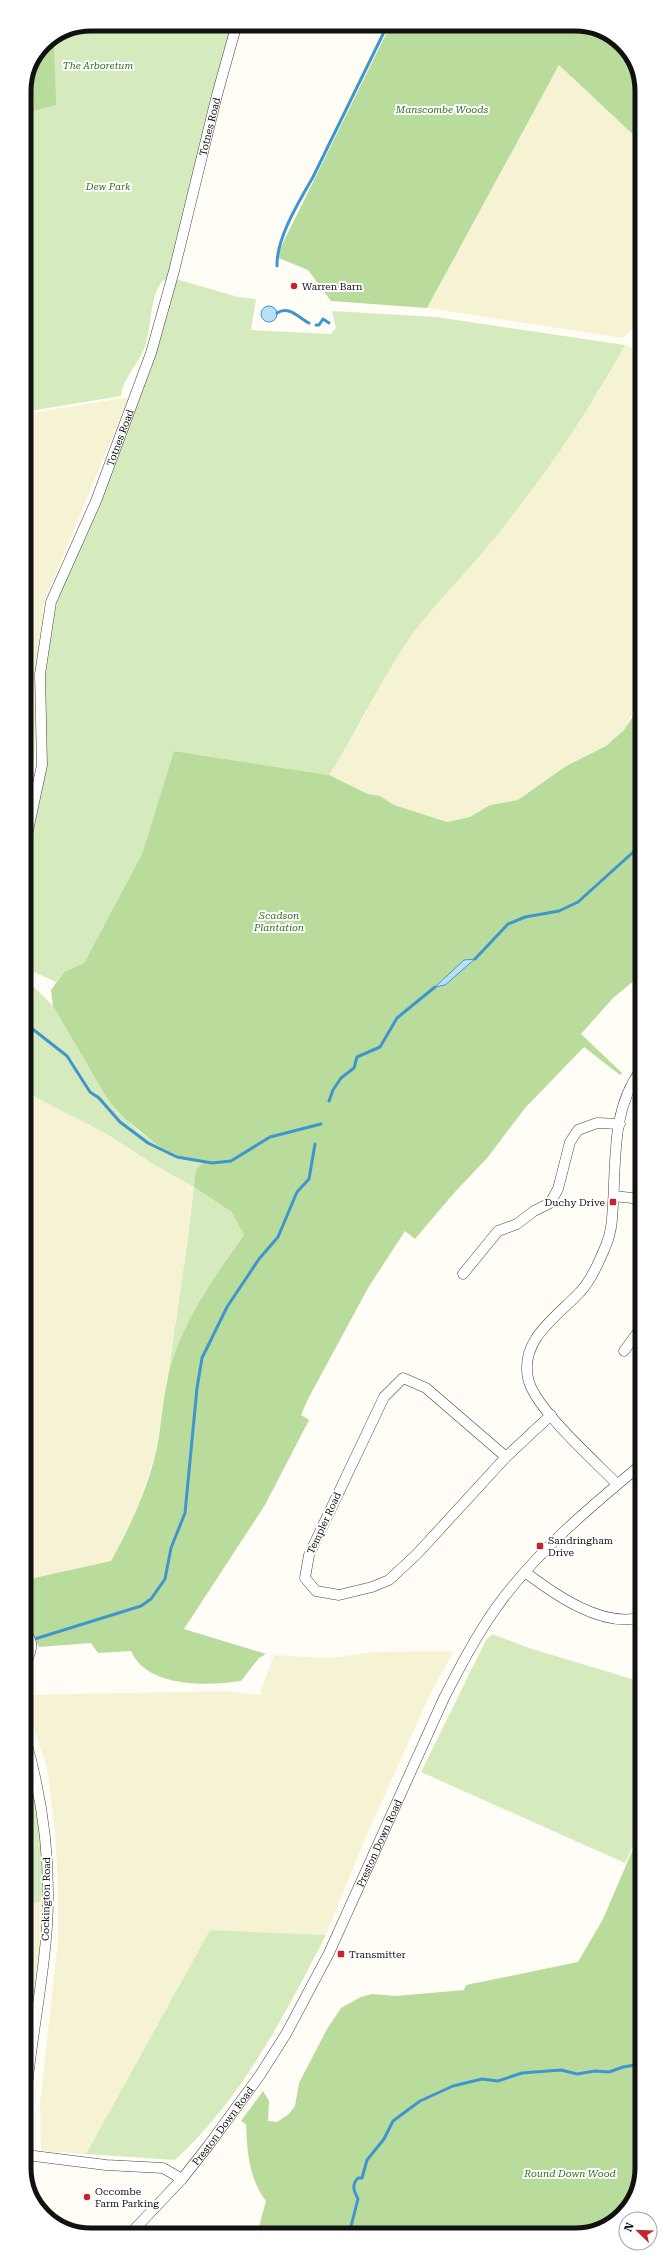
<svg xmlns="http://www.w3.org/2000/svg" width="666" height="2259" viewBox="0 0 666 2259" font-family="'Roboto Serif',serif">
	<style>
		.farmland { fill: #f6f3d4 }
		.green { fill: #d5ebbd }
		.forest { fill: #b9dc9c; fill-rule: evenodd }
		.water { fill: #b9e0f7; stroke: #3f96cf }
		.lines { fill: none; stroke-linecap: round; stroke-linejoin: round }
		.stream { stroke: #3f96cf; stroke-width: 3 }
		.minor-casing { stroke: #444; stroke-width: 11 }
		.minor { stroke: #fff; stroke-width: 10 }
		.poi-dot { fill: #c4262e; stroke: #fff; stroke-width: 1.5 }
		.labels { text-anchor: middle; dominant-baseline: central; stroke-width: 4; stroke-linejoin: round; paint-order: stroke }
		.park-label { font-size: 10px; font-style: italic; fill: #2f6b1f; stroke: #fff }
		.street-label { font-size: 10px; fill: #111; stroke: #fff }
		.poi-label { font-size: 10px; fill: #111; stroke: #fff; text-anchor: start }
		.rim { fill: none; stroke: #111; stroke-width: 5 }
	</style>
	<rect width="100%" height="100%" fill="#fffdf5"/>
	<g class="farmland">
		<polygon points="559,65 641,142 641,340 635,326 623,338 427,308"/>
		<polygon points="625,345 641,352 641,687 636,707 624,730 606,746 566,766 518,800 490,805 470,817 447,822 394,805 380,796 368,794 329,775 366,713 383,679 414,632 599,392"/>
		<polygon points="129,397 45,599 38,651 35,696 36,740 32,783 24,823 24,414"/>
		<polygon points="25,1092 107,1134 153,1164 194,1187 188,1238 156,1452 132,1523 111,1561 25,1580 25,1479 28,1478 25,1445"/>
		<polygon points="454,1651 431,1692 362,1846 326,1935 210,1930 86,2154 41,2151 40,2103 58,1940 58,1887 55,1830 47,1767 25,1704 28,1695 225,1691 259,1695 274,1655 330,1658 374,1652"/>
		<polygon points="43,1901 39,1967 25,2066 25,1905"/>
	</g>
	<g class="green">
		<path d="M236,27L170,283L163,280C148,299 153,327 144,349C137,366 123,378 121,396L24,412V109L30,112L55,105L54,37L66,29Z"/>
		<path d="M176,279L238,297L256,299L251,330L331,334L336,328L332,311L436,317L625,345C586,417 536,488 483,552C460,579 435,604 414,632C382,677 359,728 329,775L174,751L142,854L84,963L64,972L56,982L25,968V871L43,784L46,752L45,660L50,630L59,594L150,368L163,330Z"/>
		<path d="M25,982L35,988L53,1006L108,1100L124,1118L141,1133L176,1155L205,1161L194,1187L233,1212L244,1235C221,1266 198,1299 183,1335C176,1350 172,1366 167,1382L188,1238L194,1187L153,1164L107,1134L25,1092Z"/>
		<polygon points="492,1634 529,1648 642,1682 642,1828 625,1863 421,1772 486,1640"/>
		<path d="M25,1750C40,1798 42,1851 43,1901L25,1905Z"/>
		<path d="M210,1930L326,1935C285,2014 242,2099 175,2160L86,2154Z"/>
	</g>
	<g class="forest">
		<polygon points="579,24 619,41 641,78 641,142 559,65 427,308 331,301 308,270 276,257 390,26"/>
		<path d="M54,37L56,105L30,112L24,109C24,80 29,53 54,37Z"/>
		<path d="M641,687V975L613,998L581,1034L622,1073L620,1075L584,1047L525,1108L488,1157L454,1193L415,1239L405,1231L368,1288L308,1399L301,1415L309,1420L265,1505L184,1629L266,1654L259,1658L241,1681C207,1686 147,1688 131,1651L98,1653L91,1643L39,1647L32,1634L25,1628V1580L111,1561C130,1527 147,1490 156,1452C161,1429 162,1405 167,1382C178,1328 212,1279 244,1235L232,1212L194,1187L196,1170L205,1161L176,1155L160,1147L124,1118L108,1100L53,1006L51,990L64,972L84,963L142,854L174,751L329,775L368,794L380,796L394,805L447,822L470,817L490,805L518,800L566,766L606,746L624,730L632,718ZM474,959L445,985L436,986L464,960Z"/>
		<path d="M642,1828V2168L625,2212L588,2234H257L266,2201C249,2179 247,2151 246,2124L241,2121L263,2091L269,2101L268,2121L277,2122L289,2114L295,2106L299,2083L327,2029L341,2008L361,1997L372,1994L396,1996L464,1990L466,1985L578,1962L603,1919Z"/>
	</g>
	<g class="water">
		<circle cx="269" cy="314" r="8"/>
		<polygon points="475,959 445,985 435,987 464,960"/>
	</g>
	<g class="lines">
		<g class="stream">
			<path d="M277,266C276,238 300,200 313,177L387,26"/>
			<path d="M277,313C289,305 299,318 309,323"/>
			<polyline points="316,325 319,325 323,319 329,323"/>
			<polyline points="475,959 508,924 525,917 559,911 578,902 641,845"/>
			<polyline points="25,1023 67,1056 90,1092 99,1098 120,1122 148,1143 177,1157 212,1163 231,1161 270,1137 321,1124"/>
			<polyline points="329,1101 333,1090 341,1078 354,1068 357,1057 380,1047 397,1018 435,987"/>
			<polyline points="25,1642 141,1606 151,1599 165,1579 171,1548 185,1513 197,1388 202,1358 227,1307 259,1259 278,1237 297,1192 309,1179 315,1144"/>
			<path d="M349,2234L358,2199C354,2191 351,2185 358,2178H362L367,2160L384,2139L393,2121L420,2101L453,2086L482,2079L498,2081L522,2073L561,2070L577,2074L595,2071L609,2072L623,2067L635,2065L642,2059"/>
		</g>
		<g class="minor-casing">
			<g id="minor">
				<path id="s1" d="M24,849L42,765L40,674L51,602L96,501L151,353L174,271L217,95L236,27"/>
				<polyline points="614,1196 641,1199"/>
				<polyline points="463,1274 498,1231 517,1224 534,1211 550,1203 558,1189 570,1142 578,1130 597,1123 620,1124"/>
				<polyline points="624,1351 641,1328"/>
				<polyline points="506,1457 426,1388 403,1378 384,1397 309,1555 305,1578 316,1591 339,1595 372,1587 389,1580 417,1554 506,1457 551,1415"/>
				<path d="M617,1484C596,1462 533,1407 528,1378C520,1339 557,1317 580,1292C591,1281 600,1260 606,1245C612,1231 612,1219 613,1204C616,1158 612,1108 641,1070"/>
				<path d="M525,1572C554,1594 603,1629 642,1617"/>
				<path d="M25,1633C36,1642 30,1654 25,1665"/>
				<path d="M25,1738C43,1799 51,1862 47,1926C43,1988 29,2048 25,2109"/>
				<polyline points="25,2117 25,2160"/>
				<polyline points="26,2155 106,2165 163,2168 182,2179"/>
				<path id="s2" d="M129,2235L182,2179L208,2146L260,2075L286,2034L329,1953L444,1698C460,1667 476,1636 496,1608C536,1552 590,1507 642,1464"/>
			</g>
		</g>
		<use href="#minor" class="minor"/>
	</g>
	<g class="poi-dot">
		<circle cx="294" cy="286" r="4"/>
		<rect x="609" y="1198" width="8" height="8" rx="2"/>
		<rect x="536" y="1542" width="8" height="8" rx="2"/>
		<rect x="337" y="1950" width="8" height="8" rx="2"/>
		<circle cx="87" cy="2197" r="4"/>
	</g>
	<g class="labels">
		<g class="park-label">
			<text x="98" y="65">The Arboretum</text>
			<text x="442" y="109">Manscombe Woods</text>
			<text x="108" y="186">Dew Park</text>
			<text x="279" y="915">Scadson<tspan x="279" dy="12">Plantation</tspan></text>
			<text x="570" y="2173">Round Down Wood</text>
		</g>
		<g class="street-label">
			<text stroke="none"><textPath href="#s1" startOffset="752">Totnes Road</textPath></text>
			<text stroke="none"><textPath href="#s1" startOffset="428">Totnes Road</textPath></text>
			<text transform="translate(324 1523) rotate(-65)">Templer Road</text>
			<text stroke="none"><textPath href="#s2" startOffset="468">Preston Down Road</textPath></text>
			<text transform="translate(46 1899) rotate(-89)">Cockington Road</text>
			<text stroke="none"><textPath href="#s2" startOffset="144">Preston Down Road</textPath></text>
		</g>
		<g class="poi-label">
			<text x="302" y="286">Warren Barn</text>
			<text x="605" y="1202" text-anchor="end">Duchy Drive</text>
			<text x="548" y="1540">Sandringham<tspan x="548" dy="12">Drive</tspan></text>
			<text x="349" y="1954">Transmitter</text>
			<text x="95" y="2191">Occombe<tspan x="95" dy="12">Farm Parking</tspan></text>
		</g>
	</g>
	<path d="M0 0H666V2259H0ZM91 31H575A60 60 0 0 1 635 91V2168A60 60 0 0 1 575 2228H91A60 60 0 0 1 31 2168V91A60 60 0 0 1 91 31Z" fill="#fff" fill-rule="evenodd"/>
	<path class="rim" d="M91 31H575A60 60 0 0 1 635 91V2168A60 60 0 0 1 575 2228H91A60 60 0 0 1 31 2168V91A60 60 0 0 1 91 31Z"/>
	<g transform="translate(638 2231) rotate(293)"><circle r="19" fill="#ffffff" stroke="#a0a0a0"/>
	<path d="M0-3L7 15L0 10L-7 15Z" fill="#c4262e"/>
	<text y="-6" font-size="11" font-weight="bold" text-anchor="middle" fill="#111111">N</text>
	</g>
</svg>
